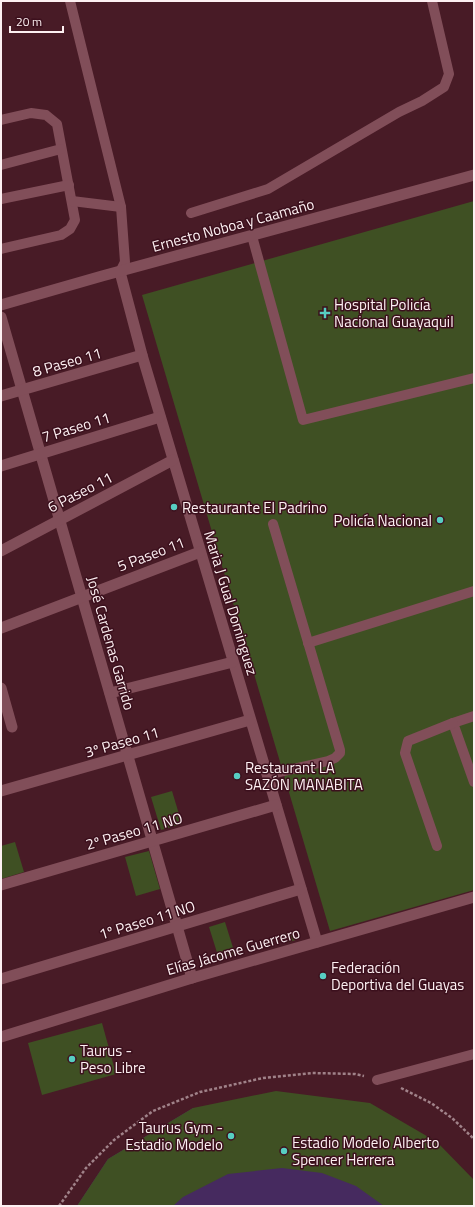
<svg xmlns="http://www.w3.org/2000/svg" width="475" height="1207" viewBox="0 0 475 1207" font-family="'Titillium Web',sans-serif">
	<style>
		.green { fill: #462a5f }
		.building { fill: #3f5023 }
		.lines { fill: none; stroke-linecap: round; stroke-linejoin: round }
		.path { stroke: #a08289; stroke-width: 2.5; stroke-dasharray: 3 2; stroke-linecap: butt }
		.service { stroke: #814e59; stroke-width: 10 }
		.minor { stroke: #814e59; stroke-width: 11 }
		.poi-dot { fill: #57cec2; stroke: #3c101d; stroke-width: 1.5 }
		.labels { text-anchor: middle; dominant-baseline: central; stroke-width: 3; stroke-linejoin: round; paint-order: stroke }
		.street-label { font-size: 15px; fill: #fdf0f2; stroke: #3c101d }
		.poi-label { font-size: 15px; fill: #fdf0f2; stroke: #3c101d; text-anchor: start }
	</style>
	<rect width="100%" height="100%" fill="#481b26"/>
	<polygon class="green" points="193,1108 474,1206 77,1206 108,1159"/>
	<g class="building">
		<polygon points="474,201 474,890 330,931 142,295"/>
		<polygon points="172,791 182,824 161,830 151,797"/>
		<polygon points="15,842 24,872 1,879 1,846"/>
		<polygon points="149,851 160,889 136,896 125,857"/>
		<polygon points="225,922 235,954 219,959 209,927"/>
		<polygon points="294,931 296,940 285,943 283,934"/>
		<polygon points="102,1023 116,1074 42,1095 28,1043"/>
		<polygon points="276,1091 370,1103 437,1142 474,1180 474,1206 384,1206 356,1186 322,1173 282,1168 228,1174 183,1197 173,1206 77,1206 108,1159 193,1108"/>
	</g>
	<g class="lines">
		<g class="path">
			<polyline points="401,1088 431,1103 452,1118 474,1139"/>
			<polyline points="59,1206 86,1168 114,1140 153,1111 200,1092 263,1078 312,1073 355,1074 364,1076"/>
		</g>
		<g class="service">
			<polyline points="70,1 121,207 125,262 120,272"/>
			<polyline points="1,120 31,113 46,115 57,124 75,220 70,229 61,235 1,249"/>
			<polyline points="1,165 61,149"/>
			<polyline points="1,199 69,185"/>
			<polyline points="72,201 121,207"/>
			<polyline points="191,213 268,189 399,112 422,101 444,87 449,74 432,1"/>
			<polyline points="252,236 303,420 474,378"/>
			<polyline points="308,643 474,591"/>
			<polyline points="474,716 453,723 474,782"/>
			<polyline points="267,775 328,761 335,758 340,753 340,750 273,524"/>
			<polyline points="437,846 405,753 408,741 453,723"/>
			<polyline points="377,1080 474,1054"/>
		</g>
		<g class="minor">
			<polyline points="120,272 142,355 317,942"/>
			<polyline points="1,305 102,276 474,175"/>
			<polyline points="1,317 192,978"/>
			<polyline points="1,396 142,355"/>
			<polyline points="1,466 160,417"/>
			<polyline points="1,551 173,460"/>
			<polyline points="1,628 200,552"/>
			<polyline points="1,688 12,727"/>
			<polyline points="110,693 233,662"/>
			<polyline points="1,791 250,720"/>
			<polyline points="1,885 276,805"/>
			<polyline points="1,979 301,889"/>
			<polyline points="1,1037 192,978 474,897"/>
		</g>
	</g>
	<g class="poi-dot">
		<path d="M323 307h4v4h4v4h-4v4h-4v-4h-4v-4h4z"/>
		<circle cx="174" cy="507" r="4"/>
		<circle cx="440" cy="520" r="4"/>
		<circle cx="237" cy="776" r="4"/>
		<circle cx="323" cy="976" r="4"/>
		<circle cx="72" cy="1059" r="4"/>
		<circle cx="231" cy="1136" r="4"/>
		<circle cx="284" cy="1151" r="4"/>
	</g>
	<g class="labels">
		<g class="street-label">
			<text transform="translate(233 225) rotate(-15)">Ernesto Noboa y Caamaño</text>
			<text transform="translate(67 362) rotate(-16)">8 Paseo 11</text>
			<text transform="translate(76 427) rotate(-17)">7 Paseo 11</text>
			<text transform="translate(80 492) rotate(-27)">6 Paseo 11</text>
			<text transform="translate(151 554) rotate(-21)">5 Paseo 11</text>
			<text transform="translate(231 603) rotate(73)">Maria J Gual Dominguez</text>
			<text transform="translate(111 643) rotate(74)">José Cardenas Garrido</text>
			<text transform="translate(122 742) rotate(-16)">3º Paseo 11</text>
			<text transform="translate(134 831) rotate(-16)">2º Paseo 11 NO</text>
			<text transform="translate(147 920) rotate(-17)">1º Paseo 11 NO</text>
			<text transform="translate(233 951) rotate(-16)">Elías Jácome Guerrero</text>
		</g>
		<g class="poi-label">
			<text x="334" y="304">Hospital Policía<tspan x="334" dy="17">Nacional Guayaquil</tspan></text>
			<text x="182" y="507">Restaurante El Padrino</text>
			<text x="432" y="520" text-anchor="end">Policía Nacional</text>
			<text x="245" y="767">Restaurant LA<tspan x="245" dy="17">SAZÓN MANABITA</tspan></text>
			<text x="331" y="967">Federación<tspan x="331" dy="17">Deportiva del Guayas</tspan></text>
			<text x="80" y="1050">Taurus -<tspan x="80" dy="17">Peso Libre</tspan></text>
			<text x="223" y="1127" text-anchor="end">Taurus Gym -<tspan x="223" dy="17">Estadio Modelo</tspan></text>
			<text x="292" y="1142">Estadio Modelo Alberto<tspan x="292" dy="17">Spencer Herrera</tspan></text>
		</g>
	</g>
	<rect width="475" height="1207" fill="none" stroke="#fdf0f2" stroke-width="4"/>
	<path d="M10 26v6h53v-6" fill="none" stroke="#fdf0f2" stroke-width="2"/>
	<text x="16" y="26" font-size="12" fill="#fdf0f2" stroke="#3c101d" stroke-width="3" paint-order="stroke">20 m</text>
</svg>
